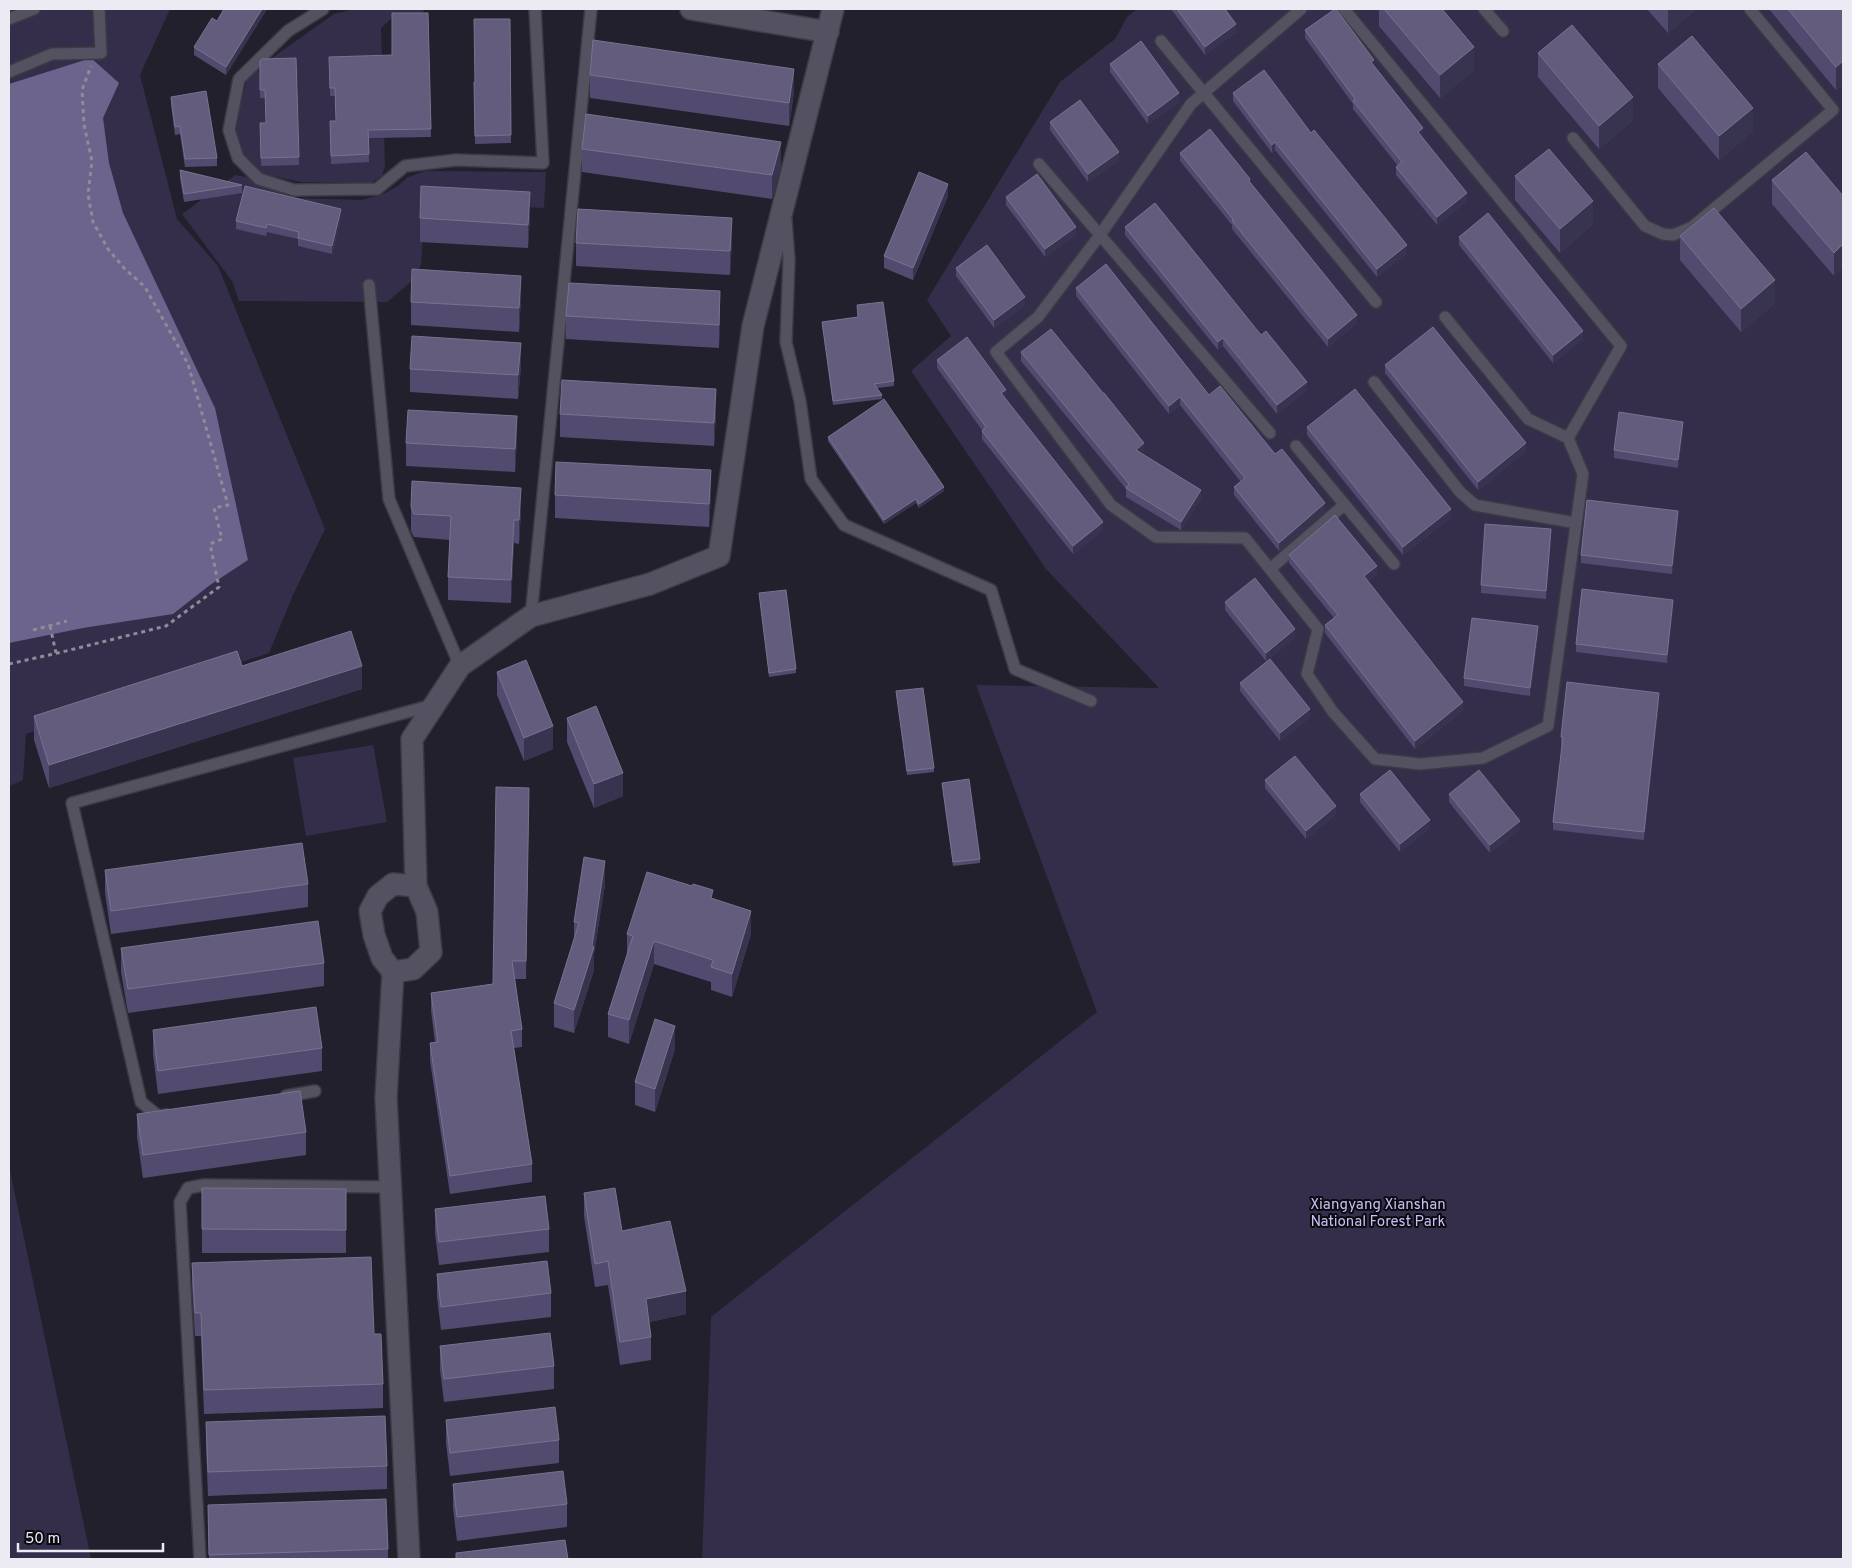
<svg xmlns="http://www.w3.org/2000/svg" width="1852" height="1568" viewBox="0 0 1852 1568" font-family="Overpass,sans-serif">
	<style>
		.green { fill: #342e4a }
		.water { fill: #6c648d }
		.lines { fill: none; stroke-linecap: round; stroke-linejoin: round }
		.service-casing { stroke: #3c3b45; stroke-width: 14 }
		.minor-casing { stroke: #3c3b45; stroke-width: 24 }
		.path { stroke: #8e8c97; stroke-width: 3; stroke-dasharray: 4 4; stroke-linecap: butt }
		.service { stroke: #545260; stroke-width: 11 }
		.minor { stroke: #545260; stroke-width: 21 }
		.wall { fill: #534b6f }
		.shaded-wall { fill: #38334e }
		.building { fill: #635c7d; stroke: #787390 }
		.labels { text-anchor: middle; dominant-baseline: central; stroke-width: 4; stroke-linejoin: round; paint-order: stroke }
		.park-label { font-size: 15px; fill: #c9bff5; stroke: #0b0a10 }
	</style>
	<rect width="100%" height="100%" fill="#22202c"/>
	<g class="green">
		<polygon points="9,9 170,9 140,75 177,219 218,266 325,529 293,595 269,653 26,734 23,780 9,786"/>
		<polygon points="354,9 423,9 424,15 392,18 381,28 385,166 382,176 371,183 301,182 263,174 245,156 236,136 238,115 248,75 334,14"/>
		<polygon points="1137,9 1843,9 1843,1559 702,1559 711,1317 1097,1012 976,685 1159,688 1046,569 911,371 951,336 927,300 1060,82 1115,39 1127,17"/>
		<polygon points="426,171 546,172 544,208 425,201 421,265 412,281 387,302 239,301 232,281 182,214 235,175 246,177 293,198 362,200 383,194 398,186 408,177"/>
		<polygon points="373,745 387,822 306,836 293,758"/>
		<polygon points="9,1166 91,1559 9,1559"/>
	</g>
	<polygon class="water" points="91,58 119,83 103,118 109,163 123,213 215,408 248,560 210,585 173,614 83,628 9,643 9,84"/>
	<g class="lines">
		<g class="service-casing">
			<g id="service">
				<polyline points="323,9 288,31 239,79 229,130 238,158 259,179 294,190 377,189 405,166 456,160 543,163 535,9"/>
				<polyline points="1301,9 1191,104 1100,235 1038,317 996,352 1111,505 1156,537 1245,538 1318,629 1307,674 1333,712 1375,759 1420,764 1483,758 1548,726 1583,474 1568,438 1621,346 1344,9"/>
				<polyline points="1484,9 1503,31"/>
				<polyline points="9,19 34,9"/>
				<polyline points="1161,41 1376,302"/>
				<polyline points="9,72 52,54 101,53 99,9"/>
				<polyline points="1573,138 1645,226 1663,234 1673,235 1692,227 1833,110 1750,9"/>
				<polyline points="1039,164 1270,433"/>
				<polyline points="786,220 789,260 786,342 800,401 811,479 844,525 991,590 1015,669 1091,701"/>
				<polyline points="369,285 389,499 460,666"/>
				<polyline points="1445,317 1528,419 1568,438"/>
				<polyline points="1374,382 1460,492 1475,505 1576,523"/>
				<polyline points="1296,446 1394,564"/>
				<polyline points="1270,569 1344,505"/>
				<polyline points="531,616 591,9"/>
				<polyline points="286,1096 315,1091"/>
				<polyline points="167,1115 158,1116 141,1102 72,803 433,705"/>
				<polyline points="200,1559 180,1202 188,1188 204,1185 390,1187"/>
			</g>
		</g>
		<g class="minor-casing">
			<g id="minor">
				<polyline points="691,9 828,32"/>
				<polygon points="393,884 416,886 427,912 431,952 413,969 393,972 382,958 374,935 370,911 378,896"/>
				<polyline points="416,886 412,739 460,666 531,616 650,584 719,556 753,326 833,9"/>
				<polyline points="393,972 386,1098 409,1559"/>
			</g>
		</g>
		<g class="path">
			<polyline points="50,626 56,653"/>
			<polyline points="33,630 67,621"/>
			<polyline points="9,664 62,652 166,626 219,587 210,544 222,539 214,508 228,505 188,364 145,287 125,269 108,249 93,222 88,194 92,161 84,125 82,90 91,66"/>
		</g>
		<use href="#service" class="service"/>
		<use href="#minor" class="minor"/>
	</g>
	<g class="wall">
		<polygon points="224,9 267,9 226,75 194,55 194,47 217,21"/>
		<polygon points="1171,9 1225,9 1236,32 1205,55"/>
		<polygon points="1379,9 1442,9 1474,70 1440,98 1379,26"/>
		<polygon points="1647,9 1696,9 1668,33"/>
		<polygon points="1769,9 1843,9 1843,84 1836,90"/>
		<polygon points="428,13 431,137 369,138 369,162 331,164 330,129 336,121 335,96 330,96 329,66 392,55"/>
		<polygon points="510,19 511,143 475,144 474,82 475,82"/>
		<polygon points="1305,30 1374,66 1423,136 1422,137 1467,201 1437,225 1396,175 1396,167 1398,166 1353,109 1353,104 1305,38"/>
		<polygon points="1538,53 1633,120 1599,149 1538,77"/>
		<polygon points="296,58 299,165 261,166 260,123 266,123 265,98 260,98 260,61"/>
		<polygon points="1110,64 1179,102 1148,124 1110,72"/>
		<polygon points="1658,64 1753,131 1719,160 1658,88"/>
		<polygon points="590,75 794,92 789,126 590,98"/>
		<polygon points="1233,93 1311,133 1407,253 1377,277 1275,150 1272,153 1233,101"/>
		<polygon points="171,97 217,158 217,166 185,167 180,134 175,135 171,105"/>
		<polygon points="1050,122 1119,160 1088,182 1050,130"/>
		<polygon points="582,149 781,165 772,199 582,172"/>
		<polygon points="1180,153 1250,183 1357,323 1328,347 1232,229 1232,225 1180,161"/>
		<polygon points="180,170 242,185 242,193 184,202 180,178"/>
		<polygon points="1515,176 1593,224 1560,253 1515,200"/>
		<polygon points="1772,180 1843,196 1834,276 1772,204"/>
		<polygon points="948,196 913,280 884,268 884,256"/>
		<polygon points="1006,197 1076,235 1045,257 1006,205"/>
		<polygon points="530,216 528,248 420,242 420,218"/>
		<polygon points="341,217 332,254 298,246 298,239 267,232 266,236 236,229 236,221"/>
		<polygon points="1125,227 1307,390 1277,414 1223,346 1218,350 1125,235"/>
		<polygon points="1680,236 1775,303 1741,332 1680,260"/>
		<polygon points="1459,237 1583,339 1553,363 1459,245"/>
		<polygon points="732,241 730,275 576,266 576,243"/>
		<polygon points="956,268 1025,305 994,328 956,276"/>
		<polygon points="1076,288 1209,395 1275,454 1325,511 1279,551 1234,495 1234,487 1241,482 1180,405 1169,414 1076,296"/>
		<polygon points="521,299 519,332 411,325 411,302"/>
		<polygon points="857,305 894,381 894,386 877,388 882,395 882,399 833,405 822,322 858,317"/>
		<polygon points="720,314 719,348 566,339 566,316"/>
		<polygon points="1021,352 1144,451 1141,453 1201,498 1181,530 1126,497 1126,489 1021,361"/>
		<polygon points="937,360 1006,398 1005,398 1103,530 1073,554 982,439 982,430 937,368"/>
		<polygon points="1385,365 1526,451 1478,490 1385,373"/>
		<polygon points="521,366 518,399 410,392 410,369"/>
		<polygon points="716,412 714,446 560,437 560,414"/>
		<polygon points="1307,427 1451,517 1403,555 1307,435"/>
		<polygon points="1683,430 1678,468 1614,458 1614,450"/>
		<polygon points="828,437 944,491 919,508 916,503 884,524 828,441"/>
		<polygon points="517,440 515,472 406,466 406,443"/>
		<polygon points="711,494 709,527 555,518 555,495"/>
		<polygon points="411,507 521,511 519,544 514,543 511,603 448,600 448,577 450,540 414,537 411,531"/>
		<polygon points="1678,519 1672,574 1581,563 1581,555"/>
		<polygon points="1551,537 1546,599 1481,593 1481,585"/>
		<polygon points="1289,555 1377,574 1368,581 1463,710 1415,749 1325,633 1325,625 1334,618 1289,563"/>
		<polygon points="759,593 796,669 796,673 769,677"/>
		<polygon points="1225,602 1295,637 1266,661 1225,610"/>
		<polygon points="1673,608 1667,663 1576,652 1576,644"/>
		<polygon points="1538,635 1530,696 1464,686 1464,678"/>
		<polygon points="242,666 362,689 49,788 34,740 34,716"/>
		<polygon points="497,672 553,749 524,761 497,695"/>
		<polygon points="1240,683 1310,717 1280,741 1240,691"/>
		<polygon points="896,691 934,768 934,772 907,775"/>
		<polygon points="1659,701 1644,840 1553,830 1553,822 1562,745 1561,745 1561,737"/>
		<polygon points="567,718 623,796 594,808 567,742"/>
		<polygon points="1265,780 1336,814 1306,839 1265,788"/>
		<polygon points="942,783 980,859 980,863 953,866"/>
		<polygon points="529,788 526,979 515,979 522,1029 522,1047 514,1048 532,1164 532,1182 450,1194 430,1061 430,1043 435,1042 431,1011 431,993 493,984"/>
		<polygon points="1360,794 1430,828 1400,852 1360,802"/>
		<polygon points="1449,794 1520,829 1490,853 1449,802"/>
		<polygon points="105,870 308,884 308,907 111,934 105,893"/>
		<polygon points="605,884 594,954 594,970 574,1033 554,1027 554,1003 574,939 574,922"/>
		<polygon points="713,899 751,934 732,997 711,990 711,982 654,964 629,1044 608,1037 608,1014 627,955 627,934"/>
		<polygon points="121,948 324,963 324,986 128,1013 121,972"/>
		<polygon points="153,1030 322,1048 322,1071 158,1094 153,1054"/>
		<polygon points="675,1049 655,1112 635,1105 635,1082"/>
		<polygon points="137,1114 306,1132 306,1155 143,1178 137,1137"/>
		<polygon points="202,1188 346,1189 346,1253 202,1253"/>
		<polygon points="584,1193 622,1231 686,1314 649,1322 651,1337 651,1360 620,1365 608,1285 595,1287 584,1216"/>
		<polygon points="435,1209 549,1229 549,1252 439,1265 435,1233"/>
		<polygon points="192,1263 374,1334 383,1384 383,1408 204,1414 201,1336 195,1336 192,1286"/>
		<polygon points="437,1274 551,1293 551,1317 441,1330 437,1297"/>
		<polygon points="440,1346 554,1366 554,1389 444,1402 440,1370"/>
		<polygon points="446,1420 559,1440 559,1463 450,1476 446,1443"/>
		<polygon points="206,1422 387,1466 387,1489 208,1496 206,1445"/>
		<polygon points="453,1484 567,1504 567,1527 457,1541 453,1508"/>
		<polygon points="208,1505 388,1549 388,1559 209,1559"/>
	</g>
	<g class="shaded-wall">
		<polygon points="262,9 267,9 226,75 226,67"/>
		<polygon points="1668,9 1696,9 1668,33"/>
		<polygon points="1236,24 1236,32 1205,55 1205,47"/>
		<polygon points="1474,47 1474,70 1440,98 1440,75"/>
		<polygon points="1843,61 1843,84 1836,90 1836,67"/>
		<polygon points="794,69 794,92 789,126 789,103"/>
		<polygon points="1179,93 1179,102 1148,124 1148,116"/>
		<polygon points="1633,97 1633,120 1599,149 1599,126"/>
		<polygon points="1753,108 1753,131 1719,160 1719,136"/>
		<polygon points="1423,128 1423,136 1418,140 1418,132"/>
		<polygon points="781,142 781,165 772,199 772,175"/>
		<polygon points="1275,142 1275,150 1272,153 1272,145"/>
		<polygon points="1119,152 1119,160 1088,182 1088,174"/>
		<polygon points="948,184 948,196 913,280 913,268"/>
		<polygon points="530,192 530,216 528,248 528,225"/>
		<polygon points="1467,193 1467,201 1437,225 1437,217"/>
		<polygon points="1593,201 1593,224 1560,253 1560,229"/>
		<polygon points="341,209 341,217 332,254 332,246"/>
		<polygon points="732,218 732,241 730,275 730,251"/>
		<polygon points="1076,227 1076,235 1045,257 1045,249"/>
		<polygon points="1843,244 1843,268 1834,276 1834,253"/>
		<polygon points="1407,245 1407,253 1377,277 1377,269"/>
		<polygon points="521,276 521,299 519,332 519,308"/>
		<polygon points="1775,280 1775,303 1741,332 1741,309"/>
		<polygon points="720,291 720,314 719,348 719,325"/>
		<polygon points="1025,297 1025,305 994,328 994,320"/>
		<polygon points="1357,315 1357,323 1328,347 1328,339"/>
		<polygon points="1583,331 1583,339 1553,363 1553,355"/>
		<polygon points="1223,338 1223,346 1218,350 1218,342"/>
		<polygon points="521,343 521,366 518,399 518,375"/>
		<polygon points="1307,382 1307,390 1277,414 1277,405"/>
		<polygon points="716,389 716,412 714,446 714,423"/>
		<polygon points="1006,390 1006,398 1001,401 1001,393"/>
		<polygon points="1180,397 1180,405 1169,414 1169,406"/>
		<polygon points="517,416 517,440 515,472 515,449"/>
		<polygon points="1683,422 1683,430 1678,468 1678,460"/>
		<polygon points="1144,443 1144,451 1136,458 1136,450"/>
		<polygon points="1526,443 1526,451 1478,490 1478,482"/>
		<polygon points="711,470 711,494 709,527 709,504"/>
		<polygon points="944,487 944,491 919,508 919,504"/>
		<polygon points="521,488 521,511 519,544 519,520"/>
		<polygon points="1201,490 1201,498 1181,530 1181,522"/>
		<polygon points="916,499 916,503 884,524 884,520"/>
		<polygon points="1325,503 1325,511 1279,551 1279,543"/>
		<polygon points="1451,509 1451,517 1403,555 1403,547"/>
		<polygon points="1678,511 1678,519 1672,574 1672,566"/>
		<polygon points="514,520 514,543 511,603 511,580"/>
		<polygon points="1103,522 1103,530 1073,554 1073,546"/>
		<polygon points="1551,529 1551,537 1546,599 1546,591"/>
		<polygon points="1377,566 1377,574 1364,584 1364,576"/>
		<polygon points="1673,600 1673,608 1667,663 1667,655"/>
		<polygon points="1538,626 1538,635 1530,696 1530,688"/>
		<polygon points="1295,629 1295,637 1266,661 1266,653"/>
		<polygon points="362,666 362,689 49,788 49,765"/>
		<polygon points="1659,693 1659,701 1644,840 1644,832"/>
		<polygon points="1463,702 1463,710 1415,749 1415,741"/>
		<polygon points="1310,709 1310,717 1280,741 1280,733"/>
		<polygon points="553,726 553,749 524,761 524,738"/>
		<polygon points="623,773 623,796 594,808 594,784"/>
		<polygon points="1336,806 1336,814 1306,839 1306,831"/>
		<polygon points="1430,820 1430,828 1400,852 1400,844"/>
		<polygon points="1520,821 1520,829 1490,853 1490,845"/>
		<polygon points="605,861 605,884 594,954 594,970 574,1033 574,1010 592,946"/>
		<polygon points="751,911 751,934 732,997 732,974"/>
		<polygon points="654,941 654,964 629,1044 629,1020"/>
		<polygon points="675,1026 675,1049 655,1112 655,1089"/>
		<polygon points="686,1291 686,1314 646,1323 646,1299"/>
	</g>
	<g class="building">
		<polygon points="224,9 262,9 226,67 194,47 212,18 217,21"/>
		<polygon points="1177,9 1225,9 1236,24 1205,47"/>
		<polygon points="1335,9 1336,9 1374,60 1371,62 1423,128 1418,132 1467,193 1437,217 1396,167 1402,162 1353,101 1355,99 1305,30"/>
		<polygon points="1384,9 1442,9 1474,47 1440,75"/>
		<polygon points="1788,9 1843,9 1843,61 1836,67"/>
		<polygon points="392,13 428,13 431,129 368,130 369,154 331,156 330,121 336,121 335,88 330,88 329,57 392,55"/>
		<polygon points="474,19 510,19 511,135 475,136 474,82 475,82"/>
		<polygon points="1572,25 1633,97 1599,126 1538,53"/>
		<polygon points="1692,36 1753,108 1719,136 1658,64"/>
		<polygon points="593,40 794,69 789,103 590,75"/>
		<polygon points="1141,41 1179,93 1148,116 1110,64"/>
		<polygon points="296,58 299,157 261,158 260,123 266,123 265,90 260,90 260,61 262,59"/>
		<polygon points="1264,70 1311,133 1314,130 1407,245 1377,269 1275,142 1272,145 1233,93"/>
		<polygon points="206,91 217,158 185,159 180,126 175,127 171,97"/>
		<polygon points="1080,100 1119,152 1088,174 1050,122"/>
		<polygon points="586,114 781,142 772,175 582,149"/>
		<polygon points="1210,129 1250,179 1249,181 1357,315 1328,339 1232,221 1233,219 1180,153"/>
		<polygon points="1549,149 1593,201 1560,229 1515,176"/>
		<polygon points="1806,152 1843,196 1843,244 1834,253 1772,180"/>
		<polygon points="180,170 242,185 184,194"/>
		<polygon points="919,172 948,184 913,268 884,256"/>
		<polygon points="1037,174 1076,227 1045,249 1006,197"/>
		<polygon points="245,186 341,209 332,246 298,238 299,232 267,224 266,228 236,221"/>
		<polygon points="421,186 530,192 528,225 420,218"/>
		<polygon points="1155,203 1261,335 1266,331 1307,382 1277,405 1223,338 1218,342 1125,227"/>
		<polygon points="1714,208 1775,280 1741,309 1680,236"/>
		<polygon points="578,209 732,218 730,251 576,243"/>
		<polygon points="1488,213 1583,331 1553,355 1459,237"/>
		<polygon points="987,245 1025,297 994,320 956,268"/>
		<polygon points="1106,264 1209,395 1220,386 1275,454 1282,449 1325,503 1279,543 1234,487 1245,478 1180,397 1169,406 1076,288"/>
		<polygon points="412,269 521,276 519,308 411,302"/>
		<polygon points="569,283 720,291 719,325 566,316"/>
		<polygon points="883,302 894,381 874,384 882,395 833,401 822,322 858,317 857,305"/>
		<polygon points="1433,327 1526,443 1478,482 1385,365"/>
		<polygon points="1051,329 1103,393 1104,393 1144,443 1136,450 1201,490 1181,522 1126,488 1129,484 1021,352"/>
		<polygon points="412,336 521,343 518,375 410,369"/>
		<polygon points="967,337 1006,390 1001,393 1103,522 1073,546 982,431 986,427 937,360"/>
		<polygon points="562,380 716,389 714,423 560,414"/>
		<polygon points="1355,389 1451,509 1403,547 1307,427"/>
		<polygon points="884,399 944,487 919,504 916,499 884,520 828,437"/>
		<polygon points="408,410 517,416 515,449 406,443"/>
		<polygon points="1619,412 1683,422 1678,460 1614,450"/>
		<polygon points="556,462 711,470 709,504 555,495"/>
		<polygon points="412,481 521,488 519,520 514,520 511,580 448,577 451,516 414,514 411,507"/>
		<polygon points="1587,500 1678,511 1672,566 1581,555"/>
		<polygon points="1335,515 1377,566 1364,576 1463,702 1415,741 1325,625 1338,615 1289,555"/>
		<polygon points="1485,524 1551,529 1546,591 1481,585"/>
		<polygon points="1255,578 1295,629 1266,653 1225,602"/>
		<polygon points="1582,589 1673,600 1667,655 1576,644"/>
		<polygon points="786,590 796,669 769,673 759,593"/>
		<polygon points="1472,618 1538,626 1530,688 1464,678"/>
		<polygon points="351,631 362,666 49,765 34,716 237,651 242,666"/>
		<polygon points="1270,659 1310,709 1280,733 1240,683"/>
		<polygon points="526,660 553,726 524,738 497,672"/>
		<polygon points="1567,682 1659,693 1644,832 1553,822 1563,737 1561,737"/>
		<polygon points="923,688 934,768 907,771 896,691"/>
		<polygon points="596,706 623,773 594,784 567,718"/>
		<polygon points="1295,756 1336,806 1306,831 1265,780"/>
		<polygon points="1390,770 1430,820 1400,844 1360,794"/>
		<polygon points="1479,770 1520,821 1490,845 1449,794"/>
		<polygon points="969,779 980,859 953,862 942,783"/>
		<polygon points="496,787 529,788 526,961 512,961 522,1029 511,1031 532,1164 450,1176 430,1043 438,1042 431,993 493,984"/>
		<polygon points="302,843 308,884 111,911 105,870"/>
		<polygon points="584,857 605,861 592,946 594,947 574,1010 554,1003 579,923 574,922"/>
		<polygon points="647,872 692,886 693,884 713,890 711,898 751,911 732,974 711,967 713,960 654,941 629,1020 608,1014 633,936 627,934"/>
		<polygon points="318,921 324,963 128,989 121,948"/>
		<polygon points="316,1007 322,1048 158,1071 153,1030"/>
		<polygon points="655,1019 675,1026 655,1089 635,1082"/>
		<polygon points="300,1091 306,1132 143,1155 137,1114"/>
		<polygon points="202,1188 346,1189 346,1230 202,1229"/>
		<polygon points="615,1188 622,1231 670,1221 686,1291 646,1299 651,1337 620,1342 608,1261 595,1264 584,1193"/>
		<polygon points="545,1196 549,1229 439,1242 435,1209"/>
		<polygon points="371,1257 374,1334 381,1334 383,1384 204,1390 201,1313 195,1313 192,1263"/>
		<polygon points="547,1261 551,1293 441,1307 437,1274"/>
		<polygon points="550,1333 554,1366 444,1379 440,1346"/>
		<polygon points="555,1407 559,1440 450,1453 446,1420"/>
		<polygon points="385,1416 387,1466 208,1472 206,1422"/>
		<polygon points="563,1471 567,1504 457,1517 453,1484"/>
		<polygon points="386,1499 388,1549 209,1555 208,1505"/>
		<polygon points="565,1540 568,1559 456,1559 456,1553"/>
	</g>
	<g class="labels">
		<g class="park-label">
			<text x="1378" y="1205">Xiangyang Xianshan<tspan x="1378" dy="17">National Forest Park</tspan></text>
		</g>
	</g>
	<rect width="1852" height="1568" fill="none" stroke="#ecebf4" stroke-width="20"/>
	<path d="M18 1543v8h145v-8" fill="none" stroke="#ecebf4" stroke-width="2.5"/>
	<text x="25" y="1543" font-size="15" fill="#ecebf4" stroke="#0b0a10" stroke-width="4" paint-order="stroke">50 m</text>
</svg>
